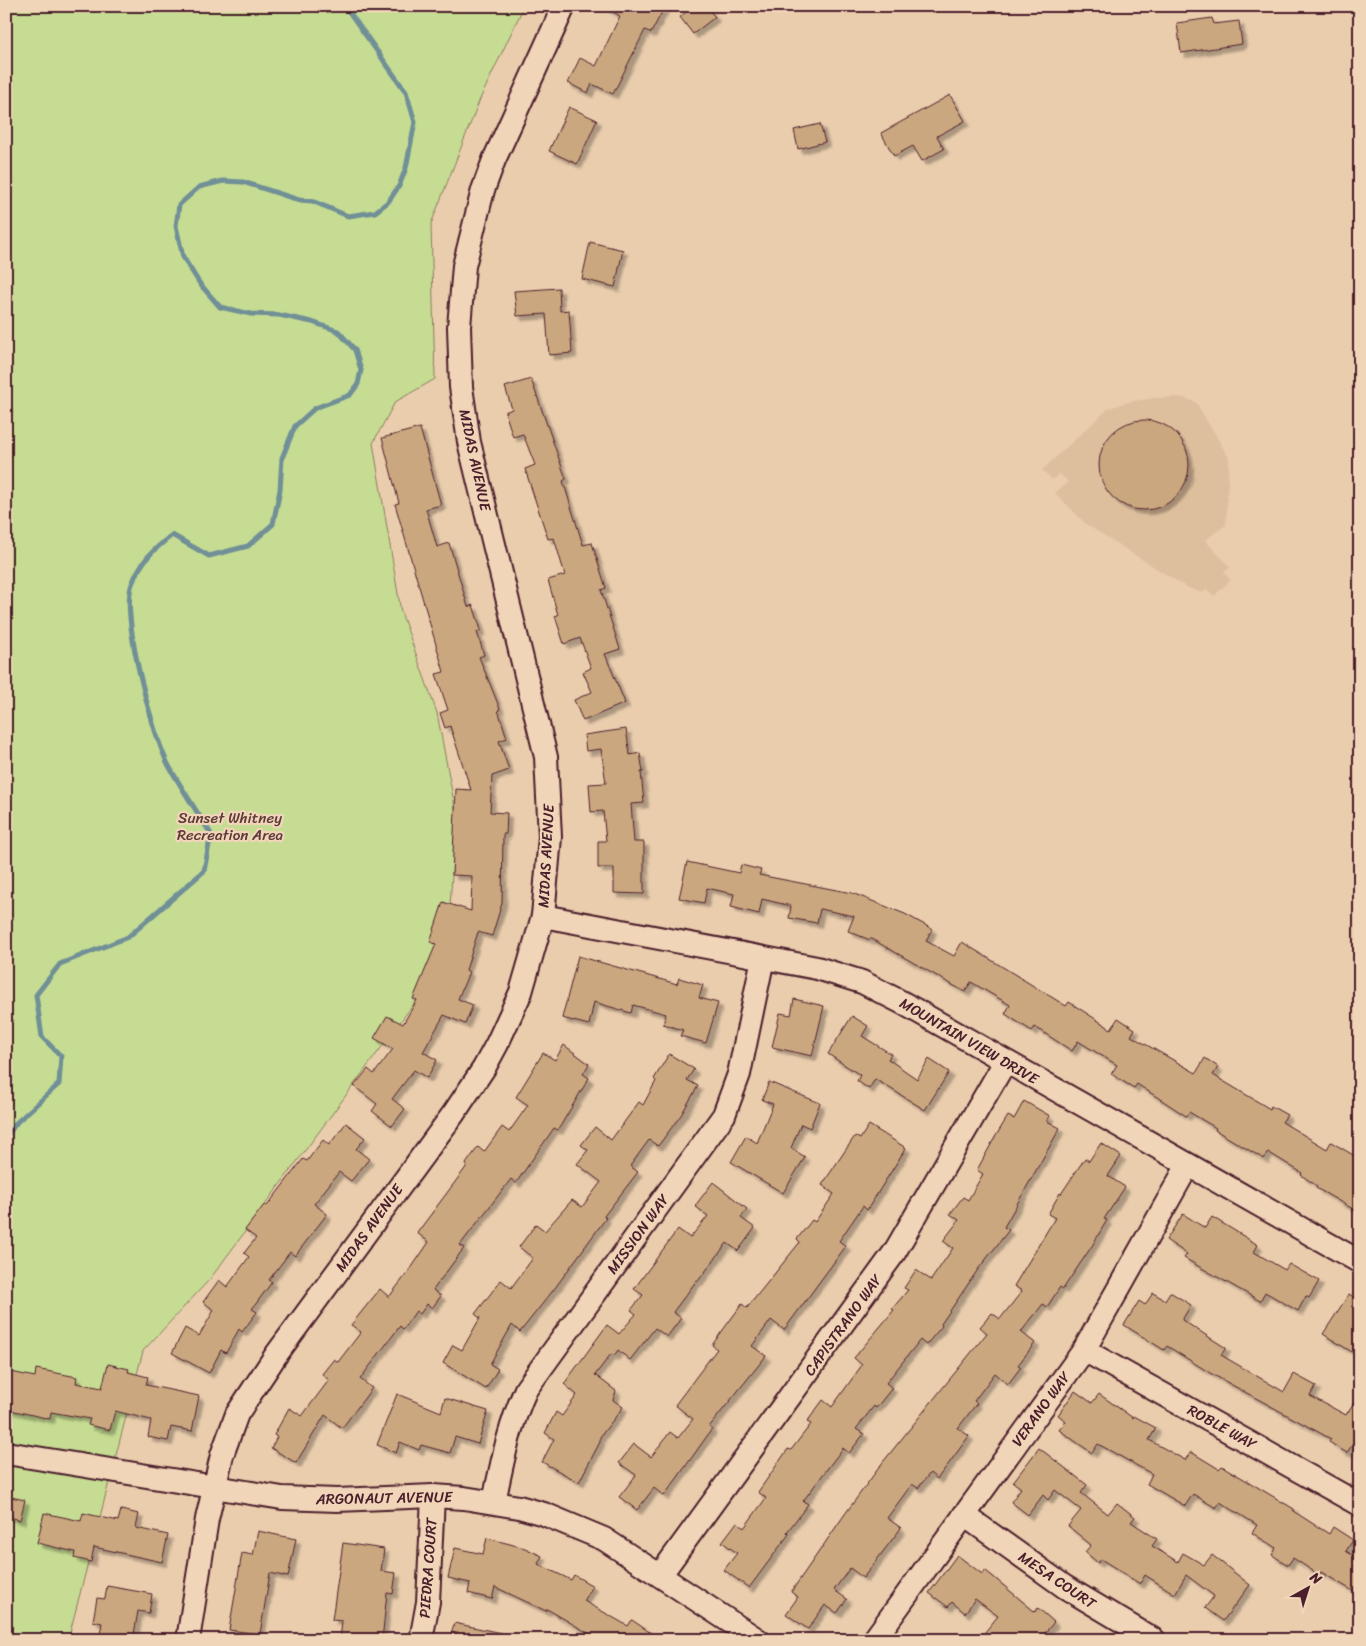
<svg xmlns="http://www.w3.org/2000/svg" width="1366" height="1646" viewBox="0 0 1366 1646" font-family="Sriracha,sans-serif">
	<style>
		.built { fill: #debf9d }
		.green { fill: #c6dc92; stroke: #887e5e }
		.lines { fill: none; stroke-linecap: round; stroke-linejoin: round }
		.stream { stroke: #6f8f97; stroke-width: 5 }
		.building { fill: #cba77f; stroke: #4a1f2b; filter: url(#shadow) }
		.minor-casing { stroke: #4a1f2b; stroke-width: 26 }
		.minor { stroke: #f1d5b8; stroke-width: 22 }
		.labels { text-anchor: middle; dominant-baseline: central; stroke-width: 4.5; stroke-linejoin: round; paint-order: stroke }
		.street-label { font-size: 15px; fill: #4a1f2b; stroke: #f1d5b8 }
		.park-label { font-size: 15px; fill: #5d3b3a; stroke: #f1d5b8 }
	</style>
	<defs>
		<filter id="shadow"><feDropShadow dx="4.5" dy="4.5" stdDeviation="1" flood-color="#0004"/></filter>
	</defs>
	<rect width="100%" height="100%" fill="#eacdad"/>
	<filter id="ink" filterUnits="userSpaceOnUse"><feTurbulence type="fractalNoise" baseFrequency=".02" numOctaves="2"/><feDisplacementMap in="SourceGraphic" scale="10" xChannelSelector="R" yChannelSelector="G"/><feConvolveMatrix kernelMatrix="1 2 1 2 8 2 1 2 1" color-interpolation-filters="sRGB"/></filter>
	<g filter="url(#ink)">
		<polygon class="built" points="1180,397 1196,402 1229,458 1226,525 1205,540 1230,567 1224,573 1231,580 1214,596 1207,589 1203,593 1186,587 1087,525 1055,493 1068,482 1059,473 1053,480 1042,470 1109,408 1128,402 1154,398"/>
		<polygon class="green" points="6,6 524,6 480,99 431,224 435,379 395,402 373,443 401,612 437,713 456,813 450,906 418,998 210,1279 143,1351 68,1640 6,1640"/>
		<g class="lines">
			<path class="stream" d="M6,1137L17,1122L59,1084L61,1056L42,1037L36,995L60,964L128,937L204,871L211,834C197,812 182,789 169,766C153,737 120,614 132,584C141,561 153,550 172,535L209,556L248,546L273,524L280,490L282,458L295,426L315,408L350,395L358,384L361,370L355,350L338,331L312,322L279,315L251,314L220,307L200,284L183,257L176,226L179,205L199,187L223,181L243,182L299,200L312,201L348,216L375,212L388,202L399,186L406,168L415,122L406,92L345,6"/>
		</g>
		<g class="building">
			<polygon points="603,6 665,6 651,33 645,30 613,94 592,84 588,93 568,83 580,58 596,66 620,16"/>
			<polygon points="693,6 706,6 715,17 693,34 680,17"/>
			<polygon points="1212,18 1214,24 1239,21 1242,44 1181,53 1177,23"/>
			<polygon points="950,95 965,121 937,136 944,149 922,161 913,146 894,156 881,133"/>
			<polygon points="569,107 597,120 577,164 549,151"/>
			<polygon points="820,124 825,142 798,149 794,130"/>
			<polygon points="590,242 623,250 615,287 582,279"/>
			<polygon points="559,288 560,311 569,310 572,353 549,355 546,314 517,316 514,291"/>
			<polygon points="531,379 566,479 563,481 583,545 592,543 606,588 601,590 620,649 605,654 625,703 583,721 574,700 592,692 583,672 591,668 580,638 564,644 555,616 558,615 548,580 565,575 554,538 548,539 525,469 535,465 523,434 513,437 505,412 512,409 505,387"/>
			<circle cx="1144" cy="465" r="45"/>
			<polygon points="420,428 441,505 426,509 437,547 449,543 468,607 473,605 481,630 477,632 484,655 479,657 500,709 498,710 507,738 499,741 509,770 492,776 490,812 507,813 506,834 503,834 502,903 492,936 478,932 466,970 469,972 458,999 473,1005 465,1024 444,1015 423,1052 437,1060 427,1078 414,1070 392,1099 405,1109 392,1126 372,1111 377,1104 354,1086 368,1069 374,1074 393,1049 374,1038 387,1016 403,1024 417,1000 413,999 436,944 430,942 443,902 471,911 472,876 452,875 456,789 471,790 450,726 445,728 440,713 448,710 436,674 444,672 395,504 399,503 382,438"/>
			<polygon points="626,729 630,755 640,753 643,772 641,772 644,803 631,804 634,842 644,842 644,894 614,893 614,868 598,868 598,841 606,841 603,811 591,812 589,784 606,783 601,749 586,751 584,735"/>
			<polygon points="687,862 739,873 741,865 761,870 759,875 852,893 905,914 932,929 926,941 954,956 962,942 1066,1006 1069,1002 1111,1029 1118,1018 1135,1029 1131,1036 1196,1073 1205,1058 1218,1067 1213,1075 1270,1109 1271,1106 1287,1115 1282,1122 1327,1149 1331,1142 1360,1159 1360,1213 1316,1188 1317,1186 1301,1175 1302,1173 1268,1152 1264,1159 1215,1130 1216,1128 1189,1112 1186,1116 1137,1084 1134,1088 1111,1074 1117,1065 1078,1041 1072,1051 1035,1027 1032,1031 1005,1014 1010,1005 971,982 965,992 870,938 870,940 848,931 854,916 820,909 817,923 789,918 791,906 762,899 759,914 731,907 734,894 707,888 704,903 679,898"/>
			<polygon points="578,956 677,984 679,978 703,985 699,998 718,1003 706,1043 680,1036 683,1030 663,1024 666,1014 633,1005 631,1013 594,1002 589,1025 562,1018"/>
			<polygon points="794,999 824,1006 812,1056 772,1047 780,1013 791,1015"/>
			<polygon points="852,1016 868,1026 862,1036 891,1054 888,1059 917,1079 929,1059 949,1072 925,1110 875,1079 869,1089 857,1081 860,1075 828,1054"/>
			<polygon points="564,1045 589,1064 583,1074 589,1078 558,1130 554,1128 516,1183 511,1179 460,1245 464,1248 433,1290 441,1296 432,1308 427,1304 420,1314 416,1311 403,1329 400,1326 360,1379 372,1388 342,1428 325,1415 296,1463 271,1448 277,1437 274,1435 289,1408 302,1416 329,1380 322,1374 334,1359 338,1362 361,1332 351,1325 363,1310 380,1289 389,1297 412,1267 429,1242 417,1233 467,1166 466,1164 478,1147 484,1152 502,1127 509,1132 528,1105 516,1097 543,1053 555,1060"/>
			<polygon points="669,1054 694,1069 687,1080 698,1086 681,1115 658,1146 649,1140 630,1166 638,1172 604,1216 606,1218 555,1288 520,1332 512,1325 490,1364 498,1369 486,1389 443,1363 453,1345 462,1350 480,1318 475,1314 501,1280 511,1288 533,1258 519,1247 536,1224 545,1231 572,1200 582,1207 601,1182 577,1164 588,1150 581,1145 595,1127 611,1140 639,1102 643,1105 656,1081 654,1079"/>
			<polygon points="769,1082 820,1103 810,1128 801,1124 791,1148 805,1157 783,1193 731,1162 746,1136 757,1143 773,1104 762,1100"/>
			<polygon points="1024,1101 1050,1116 1047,1121 1060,1128 1004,1227 1009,1230 979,1268 941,1324 942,1326 926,1345 920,1340 886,1383 892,1388 876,1408 874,1406 856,1429 864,1434 849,1453 843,1448 803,1501 808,1504 787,1532 789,1534 749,1588 724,1570 737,1553 722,1542 737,1522 744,1528 766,1498 758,1492 788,1449 791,1450 811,1424 807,1422 823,1400 832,1407 862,1365 854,1358 894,1310 892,1309 908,1290 904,1288 916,1270 931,1280 953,1248 943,1241 959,1220 950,1214 963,1197 968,1200 983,1174 977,1170 994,1139 1008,1116 1014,1119"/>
			<polygon points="346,1123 365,1138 356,1149 369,1159 351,1181 339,1172 314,1204 327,1214 295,1256 290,1252 269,1280 272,1282 252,1309 257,1312 242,1332 239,1329 226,1353 221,1350 209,1373 172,1353 185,1328 199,1336 214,1310 203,1302 219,1280 227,1287 249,1257 244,1253 256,1238 245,1230 264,1205 267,1206 303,1159 307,1161 323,1140 329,1145"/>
			<polygon points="869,1125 906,1148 867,1210 863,1206 839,1241 846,1246 784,1330 771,1320 752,1346 766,1356 709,1427 712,1429 678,1477 664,1496 654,1488 637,1510 619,1497 636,1475 619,1463 634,1444 651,1457 670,1432 678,1438 693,1419 675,1405 717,1349 712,1345 742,1304 747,1308 800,1242 797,1239 812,1220 815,1222 834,1194 822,1185 855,1136 860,1139"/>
			<polygon points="1101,1143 1121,1156 1108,1176 1125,1187 1104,1219 1107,1220 1092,1246 1063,1289 1060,1287 1047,1307 1043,1304 1021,1332 1035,1343 1018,1365 1021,1367 1008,1384 995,1373 974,1401 977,1403 958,1428 969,1436 950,1462 937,1479 930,1473 918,1488 912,1484 887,1518 901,1528 863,1578 850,1568 834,1590 847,1599 837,1613 825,1605 808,1629 786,1614 798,1597 791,1592 845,1514 883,1462 987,1333 980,1327 992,1313 1000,1319 1022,1291 1014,1286 1055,1218 1048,1214 1060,1193 1061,1194 1085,1158 1089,1161"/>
			<polygon points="713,1182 747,1209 741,1218 755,1228 738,1251 727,1243 698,1281 697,1280 673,1312 681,1318 667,1337 655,1328 630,1360 618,1350 614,1356 611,1354 595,1375 616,1391 613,1400 623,1407 600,1437 600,1442 579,1482 542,1462 554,1439 545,1433 556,1412 562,1416 577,1395 564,1384 607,1325 619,1334 636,1314 631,1310 643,1295 634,1289 678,1229 690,1238 708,1216 695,1206"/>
			<polygon points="1183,1214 1205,1228 1212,1217 1258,1245 1254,1252 1285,1270 1289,1264 1319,1281 1309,1298 1306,1296 1298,1311 1265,1292 1260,1301 1184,1258 1187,1254 1166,1240"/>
			<polygon points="1170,1292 1191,1305 1182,1320 1226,1348 1221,1355 1284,1392 1294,1374 1316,1386 1310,1396 1346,1415 1360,1393 1360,1447 1353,1443 1347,1453 1329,1442 1331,1439 1210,1373 1167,1346 1164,1350 1124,1325 1139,1301 1145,1305 1153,1293 1165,1300"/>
			<polygon points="1349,1294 1360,1301 1360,1357 1323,1334"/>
			<polygon points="108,1364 129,1369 128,1372 148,1377 146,1385 199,1396 192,1431 171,1427 168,1441 148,1437 151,1420 115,1411 110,1430 88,1425 90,1419 51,1412 50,1419 6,1409 6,1371 35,1377 36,1369 77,1377 76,1383 102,1388"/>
			<polygon points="1075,1391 1092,1403 1099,1394 1133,1418 1134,1416 1156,1428 1149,1440 1185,1460 1191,1452 1219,1469 1222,1466 1294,1509 1293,1511 1329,1534 1333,1527 1353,1540 1346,1551 1360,1560 1360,1595 1321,1572 1319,1575 1293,1558 1288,1565 1272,1555 1276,1548 1252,1533 1257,1525 1220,1502 1216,1508 1193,1494 1185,1506 1147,1484 1152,1474 1098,1444 1092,1453 1059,1430 1066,1421 1058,1415"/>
			<polygon points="397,1394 441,1412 445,1398 488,1411 478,1444 455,1437 450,1453 421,1445 419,1450 400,1442 396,1453 377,1445"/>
			<polygon points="1039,1448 1087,1485 1081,1493 1108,1514 1117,1503 1135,1517 1131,1522 1157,1539 1152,1546 1178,1562 1183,1553 1204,1565 1212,1555 1250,1585 1223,1621 1205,1608 1214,1596 1186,1575 1175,1594 1145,1575 1140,1584 1101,1559 1098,1563 1085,1552 1091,1545 1068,1526 1081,1510 1055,1490 1048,1500 1043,1495 1028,1515 1011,1502 1021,1488 1013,1482"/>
			<polygon points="6,1496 25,1500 20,1520 6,1516"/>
			<polygon points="121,1510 139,1514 136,1528 168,1535 162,1562 94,1547 91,1562 74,1558 75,1552 37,1543 44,1513 81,1521 83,1513 118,1521"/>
			<polygon points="258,1531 296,1539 288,1577 270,1573 260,1634 229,1630 242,1553 253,1555"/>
			<polygon points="487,1538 525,1548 542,1556 538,1564 571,1580 574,1575 593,1586 584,1601 628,1626 632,1620 661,1640 600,1640 547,1609 546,1611 495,1587 492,1599 468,1593 470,1583 448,1578 455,1548 483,1554"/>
			<polygon points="343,1543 384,1549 381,1571 396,1573 393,1594 387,1593 382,1640 340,1640 342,1621 332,1620"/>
			<polygon points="957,1555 982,1574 985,1570 1035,1612 1038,1608 1054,1622 1039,1640 995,1640 985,1632 998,1616 975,1599 965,1613 952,1602 948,1607 929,1593"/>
			<polygon points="107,1586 152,1594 149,1613 138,1611 133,1640 99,1640 102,1623 93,1621 97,1598 105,1599"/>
			<polygon points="454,1623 501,1633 501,1640 450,1640"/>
		</g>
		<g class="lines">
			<g class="minor-casing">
				<g id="minor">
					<polyline points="543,916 817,968 862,982 903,1003 1360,1262"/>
					<polyline points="1084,1350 1360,1505"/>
					<polyline points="6,1453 282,1498 337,1500 433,1496 464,1498 519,1507 544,1514 604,1539 758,1640"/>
					<path d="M494,1502C502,1463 509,1426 526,1389L724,1115L739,1074L763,958"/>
					<polyline points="964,1515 1065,1587 1154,1640"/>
					<polyline points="661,1574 894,1253 1005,1062"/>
					<polyline points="188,1640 207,1519 222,1455 237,1414 276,1355 454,1113 484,1068 497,1044 521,992 543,916 550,837 546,757 469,442 461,387 459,327 464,266 483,190 494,160 564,6"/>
					<polyline points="421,1640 428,1602 433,1496"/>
					<polyline points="874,1640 1084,1350 1188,1165"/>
				</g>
			</g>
			<use href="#minor" class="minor"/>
		</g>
	</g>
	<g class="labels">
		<g class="street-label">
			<text transform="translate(475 460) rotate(78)">MIDAS AVENUE</text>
			<text transform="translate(546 856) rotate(-87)">MIDAS AVENUE</text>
			<text transform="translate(969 1041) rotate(30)">MOUNTAIN VIEW DRIVE</text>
			<text transform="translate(369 1228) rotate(-54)">MIDAS AVENUE</text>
			<text transform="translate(638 1234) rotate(-54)">MISSION WAY</text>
			<text transform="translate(843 1325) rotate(-54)">CAPISTRANO WAY</text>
			<text transform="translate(1041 1409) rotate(-54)">VERANO WAY</text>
			<text transform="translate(1222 1427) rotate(29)">ROBLE WAY</text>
			<text transform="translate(384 1498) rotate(-1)">ARGONAUT AVENUE</text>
			<text transform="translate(428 1568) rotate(-86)">PIEDRA COURT</text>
			<text transform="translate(1057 1580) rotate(34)">MESA COURT</text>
		</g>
		<g class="park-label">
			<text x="230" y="818">Sunset Whitney<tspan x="230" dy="17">Recreation Area</tspan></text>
		</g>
	</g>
	<rect width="1366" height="1646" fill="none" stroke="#f1d5b8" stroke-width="25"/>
	<rect x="12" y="12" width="1341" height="1621" fill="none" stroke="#4a1f2b" stroke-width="2" filter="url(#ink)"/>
	<g transform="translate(1308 1588) rotate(39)" stroke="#f1d5b8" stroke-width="4" paint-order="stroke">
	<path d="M0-4L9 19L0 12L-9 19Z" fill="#4a1f2b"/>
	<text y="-8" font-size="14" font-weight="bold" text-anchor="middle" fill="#4a1f2b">N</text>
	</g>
</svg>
